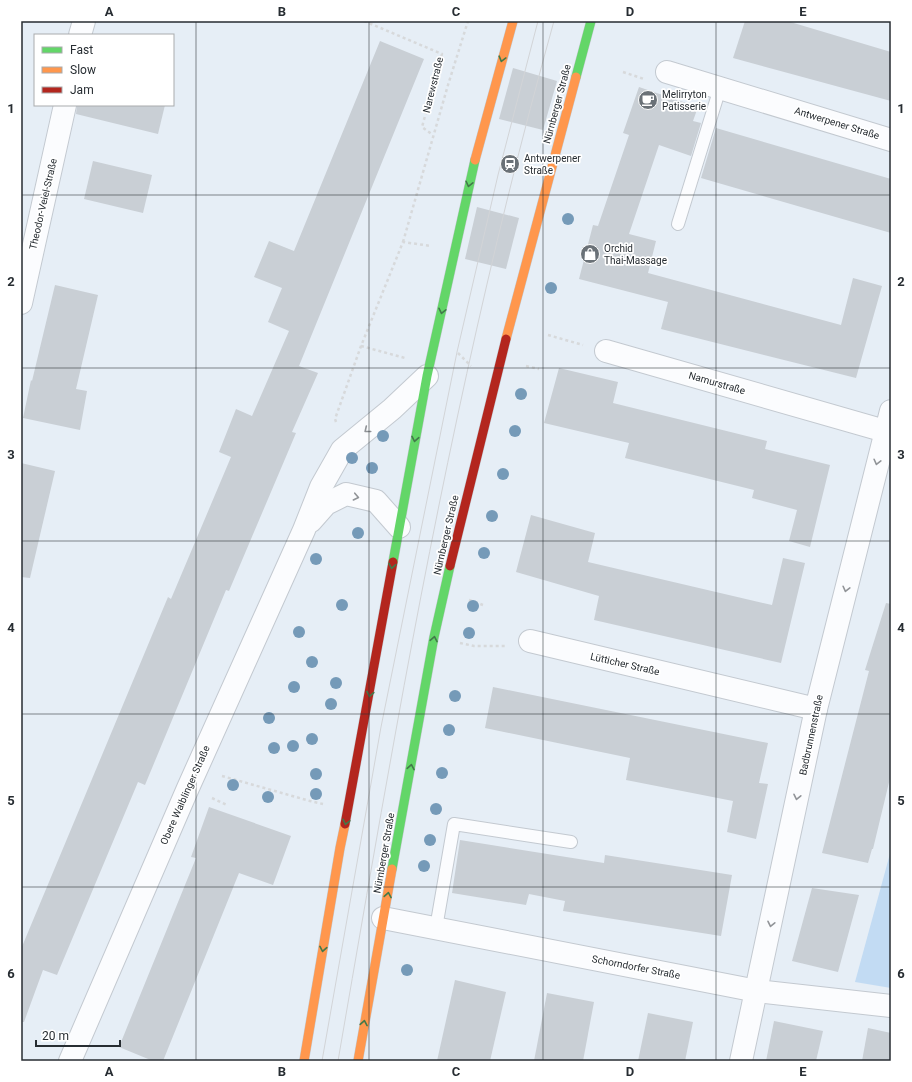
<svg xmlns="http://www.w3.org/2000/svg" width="912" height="1082" viewBox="0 0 912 1082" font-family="Roboto,sans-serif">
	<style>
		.green { fill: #c2dbf3 }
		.building { fill: #c9cfd5 }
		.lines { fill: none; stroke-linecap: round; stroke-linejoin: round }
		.lane-casing { stroke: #c3c9d0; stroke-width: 14 }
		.street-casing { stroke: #c3c9d0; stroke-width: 24 }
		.fast-casing { stroke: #c3c9d0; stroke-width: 10 }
		.slow-casing { stroke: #c3c9d0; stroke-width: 10 }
		.jam-casing { stroke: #c3c9d0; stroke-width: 10 }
		.path { stroke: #d7d9db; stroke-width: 2.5; stroke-dasharray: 3 3; stroke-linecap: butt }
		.lane { stroke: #fbfcfe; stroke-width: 12 }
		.street { stroke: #fbfcfe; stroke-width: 22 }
		.fast { stroke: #63d668; stroke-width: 9 }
		.slow { stroke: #ff974d; stroke-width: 9 }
		.jam { stroke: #b3261e; stroke-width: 9 }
		.tram { stroke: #d2d4d7; stroke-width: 1 }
		.tree { fill: #759ab8 }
		.oneway { stroke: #42794a }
		.oneway2 { stroke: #919498 }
		.grid { fill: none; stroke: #272d32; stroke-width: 1; stroke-opacity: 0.55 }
		.labels { text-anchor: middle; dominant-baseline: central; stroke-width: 3.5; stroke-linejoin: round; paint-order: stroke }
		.street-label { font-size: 10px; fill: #272d32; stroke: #fff }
		.poi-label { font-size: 10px; fill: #272d32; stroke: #fff; text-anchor: start }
		.neatline { fill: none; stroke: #272d32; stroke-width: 1.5 }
		.grid-label { font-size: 13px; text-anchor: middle; font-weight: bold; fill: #272d32 }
	</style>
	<rect width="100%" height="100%" fill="#e6eef6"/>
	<polygon class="green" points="891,850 891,988 855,982"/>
	<g class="building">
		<polygon points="745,21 787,21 891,52 891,101 733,58"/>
		<polygon points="380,41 424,59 299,366 318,373 292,432 296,433 229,591 226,590 145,785 138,782 57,975 43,970 24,1022 21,1022 21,949 168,597 171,599 231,457 219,452 236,409 252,416 289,331 268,322 282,288 254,277 269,241 294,251"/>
		<polygon points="513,68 557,81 543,130 499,119"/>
		<polygon points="639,87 698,107 693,121 701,123 691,156 659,145 629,234 656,241 648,273 841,325 853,278 882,286 856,378 661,329 668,302 579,279 593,225 598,226 629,135 623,133"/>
		<polygon points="77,105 165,105 158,134 76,114"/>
		<polygon points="716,128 891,179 891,233 701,178"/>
		<polygon points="93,161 152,175 143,213 84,199"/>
		<polygon points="477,207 519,218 506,269 465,259"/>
		<polygon points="55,285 98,295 76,389 87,391 80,430 23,418 31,380 32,381"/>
		<polygon points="559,368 618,382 613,403 767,441 765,449 830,465 810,547 789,541 797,510 752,498 754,490 625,458 629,443 544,423"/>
		<polygon points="21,463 55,471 30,578 21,577"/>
		<polygon points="531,515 595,533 588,562 772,605 783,558 805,563 781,663 594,620 599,596 516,572"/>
		<polygon points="886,603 891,604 891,774 873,849 872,849 868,863 822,853 869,671 865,670"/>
		<polygon points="493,687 768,743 759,783 768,784 756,839 727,832 733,801 626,780 630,758 485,728"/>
		<polygon points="209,807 291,836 273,885 239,873 163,1061 153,1061 119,1047 196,858 191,857"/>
		<polygon points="460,840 604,863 605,855 732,875 721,936 563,911 565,901 529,894 526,905 452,893"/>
		<polygon points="812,888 859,895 838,972 792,961"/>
		<polygon points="455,980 506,992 490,1061 437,1061"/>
		<polygon points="547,993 594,1002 583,1061 534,1061"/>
		<polygon points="648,1013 693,1022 685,1061 638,1061"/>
		<polygon points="774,1021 823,1031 816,1061 766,1061"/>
		<polygon points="868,1028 891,1033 891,1061 862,1061"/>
	</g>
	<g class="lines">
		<g class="lane-casing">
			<g id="lane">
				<polyline points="678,224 720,88"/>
				<polyline points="436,928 454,824 571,842"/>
			</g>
		</g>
		<g class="street-casing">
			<g id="street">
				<polyline points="80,35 84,21"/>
				<polyline points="667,72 891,140"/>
				<polyline points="21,303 65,105"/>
				<polyline points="606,351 885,431"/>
				<polyline points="311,521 326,504 346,494 376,501 399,527"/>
				<polyline points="530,641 816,709"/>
				<polyline points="383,918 757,991 891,1006"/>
				<polyline points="70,1061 188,788 304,530 321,487 342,450 392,409 427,376"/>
				<polyline points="741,1061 816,709 891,411"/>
			</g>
		</g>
		<g class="fast-casing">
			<g id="fast">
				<polyline points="576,77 591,21"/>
				<polyline points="393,562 427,376 475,160"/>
				<polyline points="392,869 434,637 450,566"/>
			</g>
		</g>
		<g class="slow-casing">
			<g id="slow">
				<polyline points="475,160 513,21"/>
				<polyline points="506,339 576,77"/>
				<polyline points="304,1061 340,848 345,824"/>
				<polyline points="358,1061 392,869"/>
			</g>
		</g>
		<g class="jam-casing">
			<g id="jam">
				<polyline points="450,566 506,339"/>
				<polyline points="345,824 393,562"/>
			</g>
		</g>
		<g class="path">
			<polyline points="364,21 442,54 422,127 433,135"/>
			<polyline points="623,72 644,79"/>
			<polyline points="403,242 448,85 468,21"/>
			<polyline points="548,335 583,345"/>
			<polyline points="361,346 405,358"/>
			<polyline points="458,353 471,366"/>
			<polyline points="526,366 539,369"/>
			<polyline points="336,422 335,419 361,346 403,242 431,246"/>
			<polyline points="469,600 483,605"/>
			<polyline points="460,643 474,646 506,646"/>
			<polyline points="222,776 310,801 323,804"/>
			<polyline points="212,798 227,805"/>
		</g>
		<use href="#lane" class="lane"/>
		<use href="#street" class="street"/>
		<use href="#fast" class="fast"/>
		<use href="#slow" class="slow"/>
		<use href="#jam" class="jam"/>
		<g class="tram">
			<polyline points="322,1061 381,727 457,352 498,175 538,21"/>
			<path d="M338,1061C357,951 376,840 396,730C439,492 489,254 554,21"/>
		</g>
	</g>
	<g class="tree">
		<circle cx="568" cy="219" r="6"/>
		<circle cx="551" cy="288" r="6"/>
		<circle cx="521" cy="394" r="6"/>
		<circle cx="515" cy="431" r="6"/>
		<circle cx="383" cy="436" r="6"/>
		<circle cx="352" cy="458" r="6"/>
		<circle cx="372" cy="468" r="6"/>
		<circle cx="503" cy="474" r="6"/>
		<circle cx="492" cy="516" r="6"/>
		<circle cx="358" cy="533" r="6"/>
		<circle cx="484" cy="553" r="6"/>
		<circle cx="316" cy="559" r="6"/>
		<circle cx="342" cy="605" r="6"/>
		<circle cx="473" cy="606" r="6"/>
		<circle cx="299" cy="632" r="6"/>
		<circle cx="469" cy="633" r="6"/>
		<circle cx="312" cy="662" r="6"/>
		<circle cx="336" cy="683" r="6"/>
		<circle cx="294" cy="687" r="6"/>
		<circle cx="455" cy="696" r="6"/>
		<circle cx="331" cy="704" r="6"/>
		<circle cx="269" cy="718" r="6"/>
		<circle cx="449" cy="730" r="6"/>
		<circle cx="312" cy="739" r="6"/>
		<circle cx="293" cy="746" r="6"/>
		<circle cx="274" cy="748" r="6"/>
		<circle cx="442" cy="773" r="6"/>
		<circle cx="316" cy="774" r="6"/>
		<circle cx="233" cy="785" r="6"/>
		<circle cx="316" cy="794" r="6"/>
		<circle cx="268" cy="797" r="6"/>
		<circle cx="436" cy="809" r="6"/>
		<circle cx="430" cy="840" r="6"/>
		<circle cx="424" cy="866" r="6"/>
		<circle cx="407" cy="970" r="6"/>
	</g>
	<defs><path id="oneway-chevron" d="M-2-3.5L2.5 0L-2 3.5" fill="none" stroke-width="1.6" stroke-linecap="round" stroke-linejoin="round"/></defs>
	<g class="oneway">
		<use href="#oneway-chevron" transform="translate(502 59) rotate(105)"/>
		<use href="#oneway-chevron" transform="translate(469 184) rotate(103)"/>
		<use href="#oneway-chevron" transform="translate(442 311) rotate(102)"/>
		<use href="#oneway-chevron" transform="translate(415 439) rotate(101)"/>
		<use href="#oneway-chevron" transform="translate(392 566) rotate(100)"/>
		<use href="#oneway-chevron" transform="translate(434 639) rotate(-79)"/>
		<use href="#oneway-chevron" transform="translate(370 694) rotate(100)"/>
		<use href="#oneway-chevron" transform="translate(411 767) rotate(-80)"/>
		<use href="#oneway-chevron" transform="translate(346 822) rotate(103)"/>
		<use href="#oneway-chevron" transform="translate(388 895) rotate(-80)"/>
		<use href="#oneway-chevron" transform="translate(323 949) rotate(100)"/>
		<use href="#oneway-chevron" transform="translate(364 1023) rotate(-80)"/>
	</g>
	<g class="oneway2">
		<use href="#oneway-chevron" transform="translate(367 430) rotate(141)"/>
		<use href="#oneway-chevron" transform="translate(877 462) rotate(104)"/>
		<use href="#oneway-chevron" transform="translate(356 497) rotate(12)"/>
		<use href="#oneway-chevron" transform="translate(846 589) rotate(104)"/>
		<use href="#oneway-chevron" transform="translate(797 797) rotate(102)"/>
		<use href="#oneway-chevron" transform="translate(771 924) rotate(102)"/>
	</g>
	<path class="grid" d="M196,21V1061M369,21V1061M543,21V1061M716,21V1061M21,195H891M21,368H891M21,541H891M21,714H891M21,887H891"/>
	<defs>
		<g id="cafe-disc" transform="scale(1)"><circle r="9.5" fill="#6a7177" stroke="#fff"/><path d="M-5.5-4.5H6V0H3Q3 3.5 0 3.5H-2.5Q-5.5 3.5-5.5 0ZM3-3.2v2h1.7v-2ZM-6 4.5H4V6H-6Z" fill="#fff"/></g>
		<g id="station-disc" transform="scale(1)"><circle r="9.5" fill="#6a7177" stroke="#fff"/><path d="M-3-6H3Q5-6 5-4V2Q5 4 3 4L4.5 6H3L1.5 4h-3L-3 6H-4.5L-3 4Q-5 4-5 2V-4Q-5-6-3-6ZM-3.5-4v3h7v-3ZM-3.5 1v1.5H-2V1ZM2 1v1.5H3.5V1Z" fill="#fff"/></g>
		<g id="shop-disc" transform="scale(1)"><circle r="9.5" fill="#6a7177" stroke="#fff"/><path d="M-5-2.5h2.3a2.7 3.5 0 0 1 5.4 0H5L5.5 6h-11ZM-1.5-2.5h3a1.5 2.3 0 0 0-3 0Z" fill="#fff"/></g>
	</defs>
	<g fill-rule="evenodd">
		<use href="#cafe-disc" x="648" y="100"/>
		<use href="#station-disc" x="510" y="164"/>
		<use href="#shop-disc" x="590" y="254"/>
	</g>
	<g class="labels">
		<g class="street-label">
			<text transform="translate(433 85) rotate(-76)">Narewstraße</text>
			<text transform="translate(557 104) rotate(-75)">Nürnberger Straße</text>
			<text transform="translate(837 123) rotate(17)">Antwerpener Straße</text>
			<text transform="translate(43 204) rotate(-77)">Theodor-Veiel-Straße</text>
			<text transform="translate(717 383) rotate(16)">Namurstraße</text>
			<text transform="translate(446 535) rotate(-77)">Nürnberger Straße</text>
			<text transform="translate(625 664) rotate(13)">Lütticher Straße</text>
			<text transform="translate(811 735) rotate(-78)">Badbrunnenstraße</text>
			<text transform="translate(185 795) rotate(-66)">Obere Waiblinger Straße</text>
			<text transform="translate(384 853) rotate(-80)">Nürnberger Straße</text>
			<text transform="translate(636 967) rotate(11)">Schorndorfer Straße</text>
		</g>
		<g class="poi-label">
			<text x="662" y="94">Melirryton<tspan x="662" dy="12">Patisserie</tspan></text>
			<text x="524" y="158">Antwerpener<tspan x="524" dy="12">Straße</tspan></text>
			<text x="604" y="248">Orchid<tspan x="604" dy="12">Thai-Massage</tspan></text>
		</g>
	</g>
	<rect width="912" height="1082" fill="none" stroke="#ffffff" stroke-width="44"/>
	<rect x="34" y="34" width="140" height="72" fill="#ffffff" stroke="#a9abad"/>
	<rect x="42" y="47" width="20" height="6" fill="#63d668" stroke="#a9abad"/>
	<text x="70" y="54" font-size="12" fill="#272d32">Fast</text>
	<rect x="42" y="67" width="20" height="6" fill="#ff974d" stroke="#a9abad"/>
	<text x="70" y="74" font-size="12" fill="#272d32">Slow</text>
	<rect x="42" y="87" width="20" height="6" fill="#b3261e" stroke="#a9abad"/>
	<text x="70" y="94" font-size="12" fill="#272d32">Jam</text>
	<path d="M36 1040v6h84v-6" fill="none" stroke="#272d32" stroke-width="2"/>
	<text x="42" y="1040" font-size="12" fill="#272d32" stroke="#ffffff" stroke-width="3" paint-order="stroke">20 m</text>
	<rect x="22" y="22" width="868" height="1038" class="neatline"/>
	<g class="grid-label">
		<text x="109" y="16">A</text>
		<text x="282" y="16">B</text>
		<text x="456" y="16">C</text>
		<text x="630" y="16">D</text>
		<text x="803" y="16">E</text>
		<text x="11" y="113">1</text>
		<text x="901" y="113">1</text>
		<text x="11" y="286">2</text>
		<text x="901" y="286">2</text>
		<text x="11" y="459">3</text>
		<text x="901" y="459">3</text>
		<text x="11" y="632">4</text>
		<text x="901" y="632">4</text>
		<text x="11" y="805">5</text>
		<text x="901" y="805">5</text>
		<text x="11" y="978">6</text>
		<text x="901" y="978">6</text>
		<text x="109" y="1076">A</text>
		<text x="282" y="1076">B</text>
		<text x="456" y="1076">C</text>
		<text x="630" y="1076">D</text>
		<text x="803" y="1076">E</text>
	</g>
</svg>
